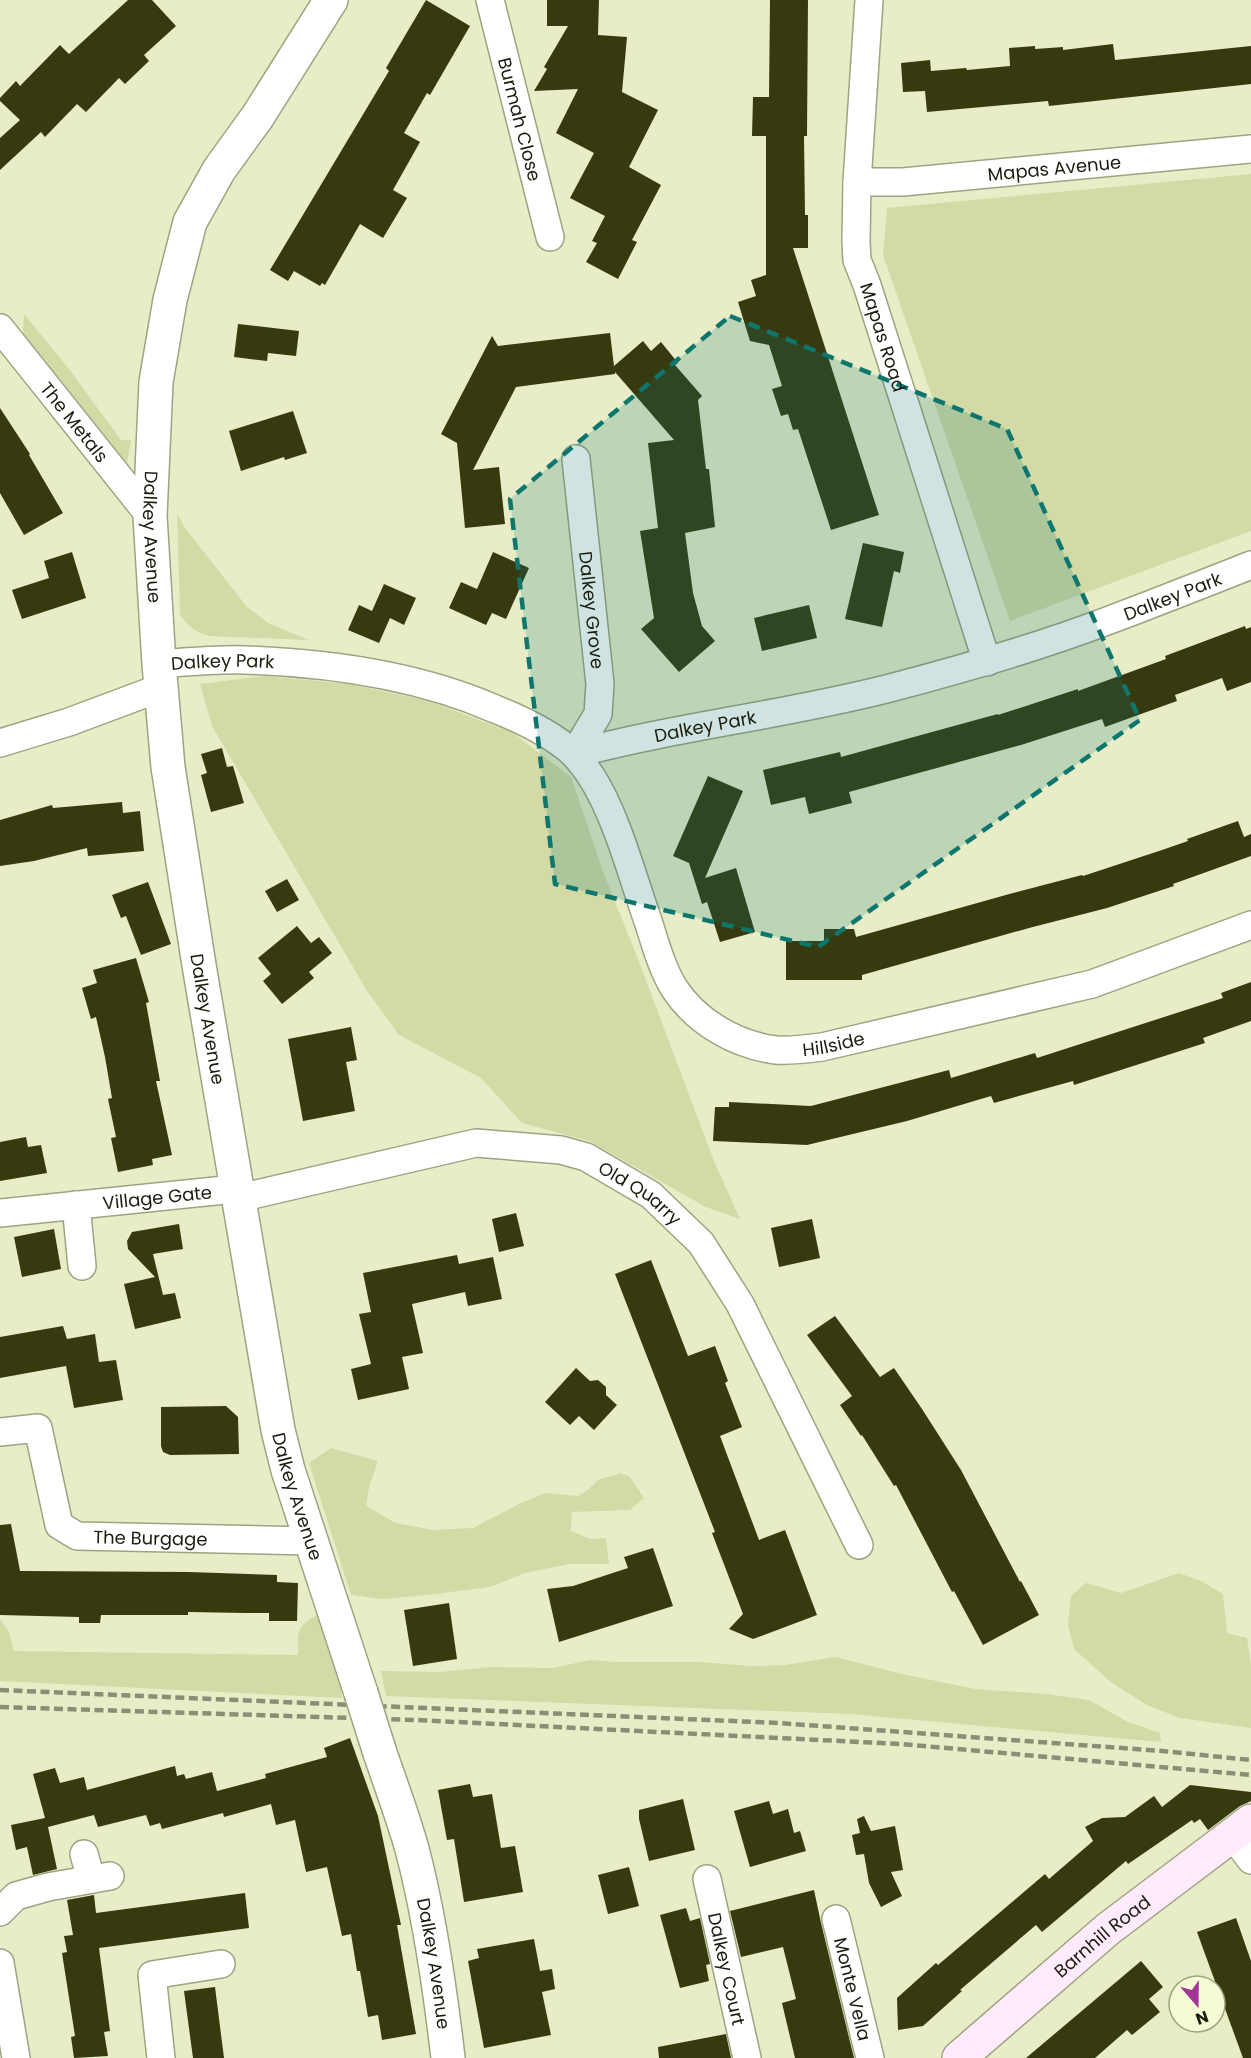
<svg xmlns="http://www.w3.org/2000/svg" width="1251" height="2058" viewBox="0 0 1251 2058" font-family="Poppins,sans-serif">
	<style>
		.green { fill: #d3daa6 }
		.building { fill: #363a0e }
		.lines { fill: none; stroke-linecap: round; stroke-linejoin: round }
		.minor-casing { stroke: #9ea381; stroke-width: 30 }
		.tertiary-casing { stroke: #9ea381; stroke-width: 36 }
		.secondary-casing { stroke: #9ea381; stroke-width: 36 }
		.minor { stroke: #fff; stroke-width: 27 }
		.tertiary { stroke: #fff; stroke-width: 33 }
		.secondary { stroke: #ffebfc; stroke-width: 33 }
		.rail { stroke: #8b8e74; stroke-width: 4.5; stroke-dasharray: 9 4.5; stroke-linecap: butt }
		.tertiary-bridge-casing { stroke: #9ea381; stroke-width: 36; stroke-linecap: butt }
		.tertiary-bridge { stroke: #fff; stroke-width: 33 }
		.marked { fill: #0f766e; fill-opacity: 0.2; stroke: #0f766e; stroke-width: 4.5; stroke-dasharray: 12 8; stroke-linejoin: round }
		.labels { text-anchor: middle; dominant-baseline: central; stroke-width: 6; stroke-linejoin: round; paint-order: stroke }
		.street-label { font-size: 18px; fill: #1b1d0f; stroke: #f5fbd5 }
	</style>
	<rect width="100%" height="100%" fill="#e8edc8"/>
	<g class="green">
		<polygon points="1251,174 1251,531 1010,621 883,255 887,208"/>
		<polygon points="24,314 69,369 121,440 131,440 127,464 114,464 27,344 23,331"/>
		<path d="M177,513L185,528L247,607L268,623L309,640L209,636C195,632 187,626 180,614Z"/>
		<polygon points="263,676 349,684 429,701 513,733 571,777 604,874 636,954 714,1161 740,1219 706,1207 589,1141 522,1123 481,1078 399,1035 367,991 212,726 200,684"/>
		<polygon points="331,1448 378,1461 369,1487 366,1506 396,1523 433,1530 473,1528 519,1504 545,1493 578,1496 589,1489 598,1480 621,1473 630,1477 644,1498 630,1510 572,1512 571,1531 591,1539 606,1538 609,1564 569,1564 525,1573 490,1587 427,1595 382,1599 351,1595 309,1463"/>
		<polygon points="1179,1573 1201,1581 1223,1594 1227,1633 1247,1638 1251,1665 1251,1728 1180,1718 1147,1705 1112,1683 1074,1649 1068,1625 1071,1596 1086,1583 1121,1593"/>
		<path d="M319,1614L339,1677L342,1698L0,1681V1619L9,1632L14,1651L298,1655C298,1631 296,1626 319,1614Z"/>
		<polygon points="836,1657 902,1674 976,1689 1046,1694 1089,1700 1128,1722 1160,1733 1161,1742 850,1714 386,1696 381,1671 440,1672 491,1667 552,1668 591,1660 617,1662 700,1662 752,1666 785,1665"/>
	</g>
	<g class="building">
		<polygon points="128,0 152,0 176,26 144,55 149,61 125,84 119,78 86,112 77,104 45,137 41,132 0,170 0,138 20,120 0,101 0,98 16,81 20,86 60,45 69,54"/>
		<polygon points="426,0 470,26 430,95 427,93 404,133 420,142 393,190 407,198 383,238 360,224 325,285 322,283 320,286 294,271 288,281 270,270 389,71 386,68"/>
		<polygon points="547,0 599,0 598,35 627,37 622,92 658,110 629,167 661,185 632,240 637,242 618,279 586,262 597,243 592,241 605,216 570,198 594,153 556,133 578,89 534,91 547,69 544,67 568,26 547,26"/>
		<polygon points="770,0 808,0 807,136 804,136 805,215 808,215 808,248 793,248 879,515 831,530 798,429 793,430 788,414 781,416 772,389 782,386 769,345 750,341 738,302 756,296 751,280 766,275 766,136 752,136 753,97 769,97"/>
		<polygon points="1113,44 1115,60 1251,46 1251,84 1049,106 1048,101 927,112 925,91 903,92 901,63 930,60 931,71 966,68 967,70 1010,66 1009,48 1035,46 1035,49 1063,47 1063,50"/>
		<polygon points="238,324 299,331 296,356 268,353 267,361 234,357"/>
		<polygon points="610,333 614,366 643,341 651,351 661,342 678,363 675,365 702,396 698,400 706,469 709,469 715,527 685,533 693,593 702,626 715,641 679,672 641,629 654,618 640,531 658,528 648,443 674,440 615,372 615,374 516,387 473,470 499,467 505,524 465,528 457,443 441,434 492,336 498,346"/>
		<polygon points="0,408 30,454 29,455 63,513 24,535 0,493"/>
		<polygon points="293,411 307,453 285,460 284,457 241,471 229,431"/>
		<polygon points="863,543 904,552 900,573 894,571 882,627 845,619"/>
		<polygon points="72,552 86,598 22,619 12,590 49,578 44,561"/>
		<polygon points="493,552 529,568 506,619 492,613 486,625 449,608 461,582 477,589"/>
		<polygon points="384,584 416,598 404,625 390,618 379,643 348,630 359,605 372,611"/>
		<polygon points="809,605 817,638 762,651 754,618"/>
		<polygon points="1245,626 1246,629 1251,627 1251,682 1227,691 1222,678 1175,695 1177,701 1105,727 1102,719 1021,745 849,792 852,803 809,814 805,797 771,805 763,770 840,752 841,757 983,718 998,714 998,715 1078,689 1078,691 1166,659 1165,656"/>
		<polygon points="222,748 227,767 233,766 244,803 211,812 201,775 207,773 201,754"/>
		<polygon points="708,776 743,791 705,878 736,868 755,932 720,942 707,902 702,904 689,863 673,856"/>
		<polygon points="122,802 123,813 140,811 144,851 88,856 87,848 34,861 0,866 0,820 52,805 53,808"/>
		<polygon points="1238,821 1244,837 1251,834 1251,856 1173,884 1174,886 1107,908 1029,928 862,975 862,980 786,980 786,941 824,941 824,929 854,929 856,937 1013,893 1082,875 1083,876 1162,850 1188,841 1187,839"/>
		<polygon points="287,879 299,900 277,912 265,891"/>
		<polygon points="148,882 171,944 141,955 126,916 121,918 112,895"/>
		<polygon points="297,926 311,943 319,937 332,953 309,972 314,978 282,1004 263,981 271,974 258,958"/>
		<polygon points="136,958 149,1002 146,1003 160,1081 156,1081 172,1155 152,1159 153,1165 118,1172 111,1138 116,1137 108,1099 112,1098 105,1057 96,1017 91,1019 82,988 97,983 93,970"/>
		<polygon points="1251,982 1251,1021 1203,1038 1205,1043 1074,1085 1073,1081 994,1103 991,1096 907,1121 807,1145 713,1141 715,1107 729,1107 729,1102 811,1106 949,1070 951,1078 1035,1053 1037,1058 1223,998 1221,993"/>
		<polygon points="351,1027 357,1060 346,1062 355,1111 303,1121 288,1039"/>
		<polygon points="26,1137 28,1147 41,1145 47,1173 0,1181 0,1142"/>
		<polygon points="516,1213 524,1246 499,1252 492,1219"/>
		<polygon points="812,1219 820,1258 779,1267 771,1228"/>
		<polygon points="179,1224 183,1249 153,1254 163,1295 175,1293 181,1318 135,1329 124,1284 155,1277 128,1249 127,1241 132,1232"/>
		<polygon points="54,1229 61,1269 22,1277 14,1237"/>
		<polygon points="457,1255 459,1264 493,1257 502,1299 468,1306 465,1292 412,1304 423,1353 402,1357 409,1389 358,1400 351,1369 371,1364 359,1314 371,1312 363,1273"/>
		<polygon points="651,1260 688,1356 715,1346 728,1381 725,1383 742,1427 720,1436 759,1540 785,1530 817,1615 753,1639 729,1629 743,1614 712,1533 715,1532 615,1274"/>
		<polygon points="835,1316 880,1377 894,1368 922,1409 961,1470 1020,1582 1021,1581 1039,1615 983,1645 954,1591 952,1592 896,1485 894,1486 862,1435 861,1436 840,1405 852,1396 807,1335"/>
		<polygon points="63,1326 67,1339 95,1334 99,1362 116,1360 123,1400 74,1408 66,1366 0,1378 0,1337"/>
		<polygon points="576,1368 590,1381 598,1380 606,1387 606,1395 617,1405 594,1430 579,1416 570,1425 545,1402"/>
		<polygon points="226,1406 238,1417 239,1454 170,1455 163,1452 161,1446 161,1407"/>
		<polygon points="11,1524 20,1571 188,1572 277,1575 277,1582 298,1583 297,1621 269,1621 269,1613 246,1613 188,1612 188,1615 101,1615 100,1623 79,1623 79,1617 0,1615 0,1525"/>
		<polygon points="653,1548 673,1606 559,1642 547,1589 573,1586 628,1568 624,1557"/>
		<polygon points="449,1603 457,1659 413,1666 404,1610"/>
		<polygon points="350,1738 378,1816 401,1925 397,1925 416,2034 382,2040 378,2015 368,2017 360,1971 357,1971 351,1934 342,1936 327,1867 306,1872 295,1820 276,1825 271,1804 224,1817 223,1813 162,1829 160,1823 150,1826 146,1815 98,1827 94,1815 48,1827 57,1869 33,1875 27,1847 16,1850 11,1825 45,1818 33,1774 55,1768 60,1783 84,1777 87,1790 175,1766 177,1776 184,1774 186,1779 212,1772 217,1791 266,1778 265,1774 327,1757 324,1748"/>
		<polygon points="470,1784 473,1797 492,1794 501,1848 515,1846 523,1892 464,1902 454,1839 447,1840 438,1790"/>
		<polygon points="1190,1785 1251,1792 1251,1801 1240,1806 1208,1830 1200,1819 1194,1823 1192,1820 1128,1864 1126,1861 1042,1932 1036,1925 960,1990 962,1991 923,2026 898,2030 897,1998 936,1963 938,1965 1045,1874 1049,1879 1093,1841 1085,1827 1102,1818 1125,1817 1154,1796 1162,1807"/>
		<polygon points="683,1799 695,1850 649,1861 639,1819 639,1810"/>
		<polygon points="769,1801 773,1814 788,1809 794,1833 800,1831 806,1851 750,1867 734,1811"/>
		<polygon points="864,1816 871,1831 895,1826 903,1870 891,1872 902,1896 881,1907 869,1883 864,1854 856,1855 852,1835 860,1833 857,1819"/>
		<polygon points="629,1867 639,1906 608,1914 598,1875"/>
		<polygon points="814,1890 821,1923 854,2058 795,2058 782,2003 796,1999 783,1947 741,1957 730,1911"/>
		<polygon points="245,1893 249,1928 99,1948 110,2031 104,2032 108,2056 74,2058 71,2037 75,2036 62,1953 67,1952 64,1936 73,1935 67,1900 94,1895 96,1913"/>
		<polygon points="686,1908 690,1921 700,1918 710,1964 706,1965 709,1981 680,1988 660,1915"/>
		<polygon points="1236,1918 1251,1961 1251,2058 1243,2058 1197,1932"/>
		<polygon points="534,1939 540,1971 552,1969 555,1989 542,1992 551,2035 484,2048 468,1961 479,1958 477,1949"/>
		<polygon points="1141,1961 1163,1987 1149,1999 1160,2012 1132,2035 1127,2030 1095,2058 1026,2058"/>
		<polygon points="215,1987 224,2058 193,2058 184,1991"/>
		<polygon points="726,2034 731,2058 659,2058 658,2047"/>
	</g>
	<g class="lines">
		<g class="minor-casing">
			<g id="minor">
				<path id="s1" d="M490,0L550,237"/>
				<path id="s2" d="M869,0L857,182L856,241L857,260L867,285L987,662"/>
				<path id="s3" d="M857,182H903L1251,149"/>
				<path id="s4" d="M0,328L150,516"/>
				<path id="s5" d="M576,459L600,684L598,714L574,754C580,761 586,768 591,776C617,816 633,879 649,924C656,946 662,968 674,988C696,1022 736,1045 776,1050C792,1051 807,1049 822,1047L1092,984L1251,925"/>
				<path id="s6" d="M159,664C187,662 217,659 245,660C331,663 417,675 495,709C523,720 552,734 574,754C678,726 786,715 890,688C963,669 1036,648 1107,621C1155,603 1203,584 1251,565"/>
				<polyline points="0,743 69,722 160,688"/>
				<polyline points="76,1205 82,1266"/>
				<path id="s7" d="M0,1213L225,1190L252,1195L476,1143L561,1150L586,1157L651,1195L701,1243L740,1304L859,1545"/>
				<path id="s8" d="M0,1432L38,1428L59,1525L77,1536L310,1541"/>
				<polyline points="1232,1835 1251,1860"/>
				<polyline points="84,1854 91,1879"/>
				<path id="s9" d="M707,1879L747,2058"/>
				<polyline points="0,1912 16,1896 48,1887 110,1876"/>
				<path id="s10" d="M836,1919L870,2058"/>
				<polyline points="0,1963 16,2058"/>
				<polyline points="161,2058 152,1975 221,1964"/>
			</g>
		</g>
		<g class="tertiary-casing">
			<g id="tertiary">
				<path id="s11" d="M331,0L258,116L219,170L190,222L170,300L156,382L150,516L159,664L168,767L199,965L278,1430L288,1470L361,1693"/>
				<path id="s12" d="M380,1753C391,1785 403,1817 412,1849C430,1917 440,1988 448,2058"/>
			</g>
		</g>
		<g class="secondary-casing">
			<g id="secondary">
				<path id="s13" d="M959,2058L1108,1929L1251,1821"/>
			</g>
		</g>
		<use href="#minor" class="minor"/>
		<use href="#tertiary" class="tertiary"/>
		<use href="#secondary" class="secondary"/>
		<g class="rail">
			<polyline points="0,1690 779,1723 1162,1751 1251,1760"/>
			<polyline points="0,1707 416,1720 901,1744 1251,1775"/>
		</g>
		<g class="tertiary-bridge-casing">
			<polyline id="tertiary-bridge" points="361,1693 380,1753"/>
		</g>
		<use href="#tertiary-bridge" class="tertiary-bridge"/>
	</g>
	<path class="marked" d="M730,316L1007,429L1140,720L818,947L555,884L510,499Z"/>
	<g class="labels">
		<g class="street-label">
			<text stroke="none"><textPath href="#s1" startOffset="123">Burmah Close</textPath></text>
			<text stroke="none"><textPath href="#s3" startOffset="198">Mapas Avenue</textPath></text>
			<text stroke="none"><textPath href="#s2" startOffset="342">Mapas Road</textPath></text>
			<text stroke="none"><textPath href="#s4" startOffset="120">The Metals</textPath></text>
			<text stroke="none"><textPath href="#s11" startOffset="582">Dalkey Avenue</textPath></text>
			<text stroke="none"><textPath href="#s6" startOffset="1054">Dalkey Park</textPath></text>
			<text stroke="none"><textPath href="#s5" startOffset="152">Dalkey Grove</textPath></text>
			<text stroke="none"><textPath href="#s6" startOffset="64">Dalkey Park</textPath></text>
			<text stroke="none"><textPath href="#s6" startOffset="568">Dalkey Park</textPath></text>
			<text stroke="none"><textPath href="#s11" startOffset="1068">Dalkey Avenue</textPath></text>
			<text stroke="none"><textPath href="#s5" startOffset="740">Hillside</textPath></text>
			<text stroke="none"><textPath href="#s7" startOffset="660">Old Quarry</textPath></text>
			<text stroke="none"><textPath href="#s7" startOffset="158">Village Gate</textPath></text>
			<text stroke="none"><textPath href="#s11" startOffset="1554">Dalkey Avenue</textPath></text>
			<text stroke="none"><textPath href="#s8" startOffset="232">The Burgage</textPath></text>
			<text stroke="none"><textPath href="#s13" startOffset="188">Barnhill Road</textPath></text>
			<text stroke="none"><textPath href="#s12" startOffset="218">Dalkey Avenue</textPath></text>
			<text stroke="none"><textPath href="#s9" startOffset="92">Dalkey Court</textPath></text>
			<text stroke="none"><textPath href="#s10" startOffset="72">Monte Vella</textPath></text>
		</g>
	</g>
	<g transform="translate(1197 2004) rotate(160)"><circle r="28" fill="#f5fbd5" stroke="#9ea286" stroke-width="1.5"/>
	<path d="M0-4.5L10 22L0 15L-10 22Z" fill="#a13697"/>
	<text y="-9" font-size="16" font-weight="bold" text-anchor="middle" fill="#1b1d0f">N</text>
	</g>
</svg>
